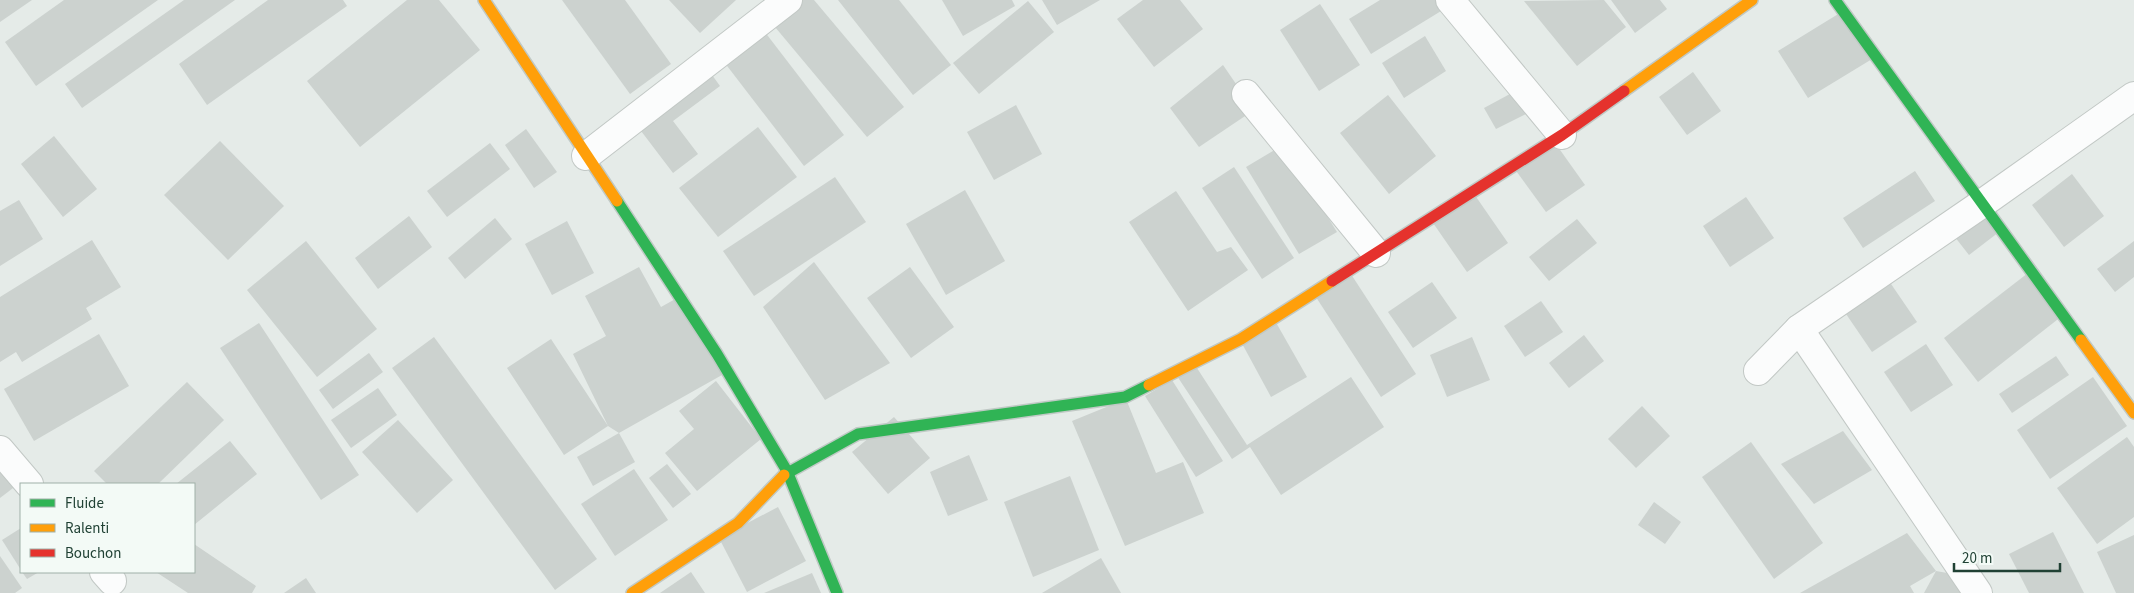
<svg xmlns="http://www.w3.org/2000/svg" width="2134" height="593" viewBox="0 0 2134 593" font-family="'Source Sans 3',sans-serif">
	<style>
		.building { fill: #ccd2cf }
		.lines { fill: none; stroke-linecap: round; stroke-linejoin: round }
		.street-casing { stroke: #c2c8c5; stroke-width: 30 }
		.fast-casing { stroke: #c0c9c5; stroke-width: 14 }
		.slow-casing { stroke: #c0c9c5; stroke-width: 14 }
		.jam-casing { stroke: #c0c9c5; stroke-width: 14 }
		.street { stroke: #fbfcfc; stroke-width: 28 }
		.fast { stroke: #30b455; stroke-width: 11 }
		.slow { stroke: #ff9f0a; stroke-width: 11 }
		.jam { stroke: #e5322d; stroke-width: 11 }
	</style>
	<rect width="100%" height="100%" fill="#e5ebe8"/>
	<g class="building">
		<polygon points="0,0 32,0 0,22"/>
		<polygon points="64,0 158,0 36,86 5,42"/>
		<polygon points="184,0 235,0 82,108 65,84"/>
		<polygon points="268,0 343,0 347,6 207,105 179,64"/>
		<polygon points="407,0 439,0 480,50 360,147 307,81"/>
		<polygon points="562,0 625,0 671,64 630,94"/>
		<polygon points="669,0 736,0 700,33"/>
		<polygon points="796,0 814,0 904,107 867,137 770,21"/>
		<polygon points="838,0 899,0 951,65 913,95"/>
		<polygon points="942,0 1012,0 1015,6 963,36"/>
		<polygon points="1042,0 1100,0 1057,25"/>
		<polygon points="1143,0 1180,0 1203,29 1154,67 1117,19"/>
		<polygon points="1380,0 1459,0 1371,54 1349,19"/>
		<polygon points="1604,0 1626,27 1577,66 1524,1"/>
		<polygon points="1611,0 1660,0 1667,9 1635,33"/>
		<polygon points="1028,1 1054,32 979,94 953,63"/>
		<polygon points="1320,4 1360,65 1319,91 1280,30"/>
		<polygon points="1848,8 1877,56 1808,98 1778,51"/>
		<polygon points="761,27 844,135 804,166 721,58"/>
		<polygon points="1425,36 1446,71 1404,98 1382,63"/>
		<polygon points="1223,65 1254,110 1199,147 1170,108"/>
		<polygon points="707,68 720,86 673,121 698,154 673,173 635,123"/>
		<polygon points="1693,72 1721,111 1687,135 1659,97"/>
		<polygon points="1521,88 1532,111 1496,129 1484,108"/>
		<polygon points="1388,95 1436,156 1389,194 1340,133"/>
		<polygon points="1016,105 1042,154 994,180 967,132"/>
		<polygon points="758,127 797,177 718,237 679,188"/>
		<polygon points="526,129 557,172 534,188 505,145"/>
		<polygon points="54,136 97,189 63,217 21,164"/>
		<polygon points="1553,140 1585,185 1546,212 1514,168"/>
		<polygon points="220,141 284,206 228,260 164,195"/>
		<polygon points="490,143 510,169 447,217 427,191"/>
		<polygon points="1283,145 1337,232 1299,254 1246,167"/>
		<polygon points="1234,167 1294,258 1262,279 1202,188"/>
		<polygon points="1915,171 1935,201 1863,248 1843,218"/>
		<polygon points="2072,174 2104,216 2064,247 2032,205"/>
		<polygon points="835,177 866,222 754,296 723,251"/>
		<polygon points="965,190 1005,261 946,295 906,224"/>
		<polygon points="1176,191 1217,252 1231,247 1248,270 1188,311 1129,222"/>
		<polygon points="1472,191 1508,243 1467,272 1431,220"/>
		<polygon points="1746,197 1774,238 1730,267 1703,226"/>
		<polygon points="19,200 43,239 0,266 0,211"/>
		<polygon points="1981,209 1999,232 1969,255 1951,232"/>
		<polygon points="409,216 432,247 378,289 355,258"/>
		<polygon points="495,218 512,239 465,279 448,258"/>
		<polygon points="1577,219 1597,243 1549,281 1529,257"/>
		<polygon points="567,221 594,273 552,295 525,244"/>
		<polygon points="92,240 121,287 86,308 92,319 22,362 16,352 0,362 0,297"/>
		<polygon points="306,241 377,329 317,377 247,290"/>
		<polygon points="2134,241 2134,277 2115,292 2097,269"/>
		<polygon points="814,262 890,363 825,400 763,307"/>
		<polygon points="639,267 661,307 686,293 722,375 619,433 608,426 564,455 507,368 551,339 608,426 573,354 606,336 585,296"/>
		<polygon points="910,267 954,327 911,358 867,298"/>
		<polygon points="1347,268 1416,374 1381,397 1312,291"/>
		<polygon points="2028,273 2062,316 1978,382 1944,338"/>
		<polygon points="1889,281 1917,322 1872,352 1844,311"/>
		<polygon points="1432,282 1457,318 1413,348 1388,312"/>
		<polygon points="1541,301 1563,332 1525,357 1504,326"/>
		<polygon points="1274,319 1307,377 1271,397 1239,338"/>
		<polygon points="259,323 359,475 321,500 220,348"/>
		<polygon points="99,334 129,386 34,441 4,389"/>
		<polygon points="1584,335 1604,361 1569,388 1549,363"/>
		<polygon points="434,337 597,559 555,590 392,368"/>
		<polygon points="1472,337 1490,380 1447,397 1430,355"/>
		<polygon points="1926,344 1953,385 1911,412 1884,372"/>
		<polygon points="369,353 383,372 333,409 319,390"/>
		<polygon points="2056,356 2069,375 2012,413 1999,394"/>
		<polygon points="1195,365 1247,445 1351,377 1384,427 1281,495 1250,447 1232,459 1177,376"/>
		<polygon points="2093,377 2127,426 2050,479 2017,430"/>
		<polygon points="1172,380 1223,461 1196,477 1145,396"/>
		<polygon points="716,381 761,439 697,491 665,453 694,429 679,411"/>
		<polygon points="187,382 224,420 158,484 107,484 94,471"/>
		<polygon points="378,388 397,415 351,448 331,420"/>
		<polygon points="1126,399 1156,473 1183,462 1204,513 1125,546 1072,421"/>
		<polygon points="1642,406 1670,436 1636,468 1608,439"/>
		<polygon points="894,417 930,458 888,494 852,452"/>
		<polygon points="398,420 453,480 417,513 362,452"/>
		<polygon points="1843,431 1872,470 1814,504 1781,464"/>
		<polygon points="619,433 635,462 593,486 577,457"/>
		<polygon points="2127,437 2134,447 2134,517 2097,544 2057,488"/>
		<polygon points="230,441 257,474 194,525 194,484 176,484"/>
		<polygon points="1751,442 1823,543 1774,579 1702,477"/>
		<polygon points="969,455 988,500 948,516 930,472"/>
		<polygon points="0,464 17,485 0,498"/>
		<polygon points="667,464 691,494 673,508 649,478"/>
		<polygon points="634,469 668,520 615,556 581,504"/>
		<polygon points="1070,476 1099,550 1033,577 1004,502"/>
		<polygon points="1654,502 1681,522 1665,544 1638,525"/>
		<polygon points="778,507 806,561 747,592 719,538"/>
		<polygon points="21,528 21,570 2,540"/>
		<polygon points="2053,532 2084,593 2029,593 2009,554"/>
		<polygon points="1907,533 1936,571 1910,586 1914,593 1800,593"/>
		<polygon points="2134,535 2134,593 2116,593 2097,552"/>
		<polygon points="194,544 256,586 252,593 188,593 156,572 194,572"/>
		<polygon points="0,556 22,588 15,593 0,593"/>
		<polygon points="1101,558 1121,593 1042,593"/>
		<polygon points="1936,571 1964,576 1973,593 1924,593"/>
		<polygon points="22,572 39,572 27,579"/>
		<polygon points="691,572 705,593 660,593"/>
		<polygon points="812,573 821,593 764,593"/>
		<polygon points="306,578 316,593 284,593"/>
	</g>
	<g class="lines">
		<g class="street-casing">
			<g id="street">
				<polyline points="1450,0 1562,135"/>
				<polyline points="1246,94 1376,253"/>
				<polyline points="586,156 788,0"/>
				<polyline points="1799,329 1978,593"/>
				<polyline points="1758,371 1799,329 1983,203 2134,96"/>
				<polyline points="0,450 29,484"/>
				<polyline points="104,572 112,581"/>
			</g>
		</g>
		<g class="fast-casing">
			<g id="fast">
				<polyline points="1835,0 2081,340"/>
				<polyline points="617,201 717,354 787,471 837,593"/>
				<polyline points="784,475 858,434 1125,397 1149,385"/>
			</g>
		</g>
		<g class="slow-casing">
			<g id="slow">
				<polyline points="484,0 617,201"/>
				<polyline points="1624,91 1752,0"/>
				<polyline points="2081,340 2134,413"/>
				<polyline points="1149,385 1241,339 1332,281"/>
				<polyline points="632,593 738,523 784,475"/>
			</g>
		</g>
		<g class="jam-casing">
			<polyline id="jam" points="1332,281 1562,135 1624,91"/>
		</g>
		<use href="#street" class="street"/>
		<use href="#fast" class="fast"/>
		<use href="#slow" class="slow"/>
		<use href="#jam" class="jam"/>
	</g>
	<rect x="20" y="483" width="175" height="90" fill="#f3faf6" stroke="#9fb0a8"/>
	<rect x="30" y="499" width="25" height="8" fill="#30b455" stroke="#9fb0a8"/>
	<text x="65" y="508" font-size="15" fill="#204134">Fluide</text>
	<rect x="30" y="524" width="25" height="8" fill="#ff9f0a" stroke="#9fb0a8"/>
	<text x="65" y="533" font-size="15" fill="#204134">Ralenti</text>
	<rect x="30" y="549" width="25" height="8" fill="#e5322d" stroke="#9fb0a8"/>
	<text x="65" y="558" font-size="15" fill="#204134">Bouchon</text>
	<path d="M1954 563v8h106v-8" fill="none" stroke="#204134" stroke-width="2.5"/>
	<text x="1962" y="563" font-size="15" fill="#204134" stroke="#f3faf6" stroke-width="4" paint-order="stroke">20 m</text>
</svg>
